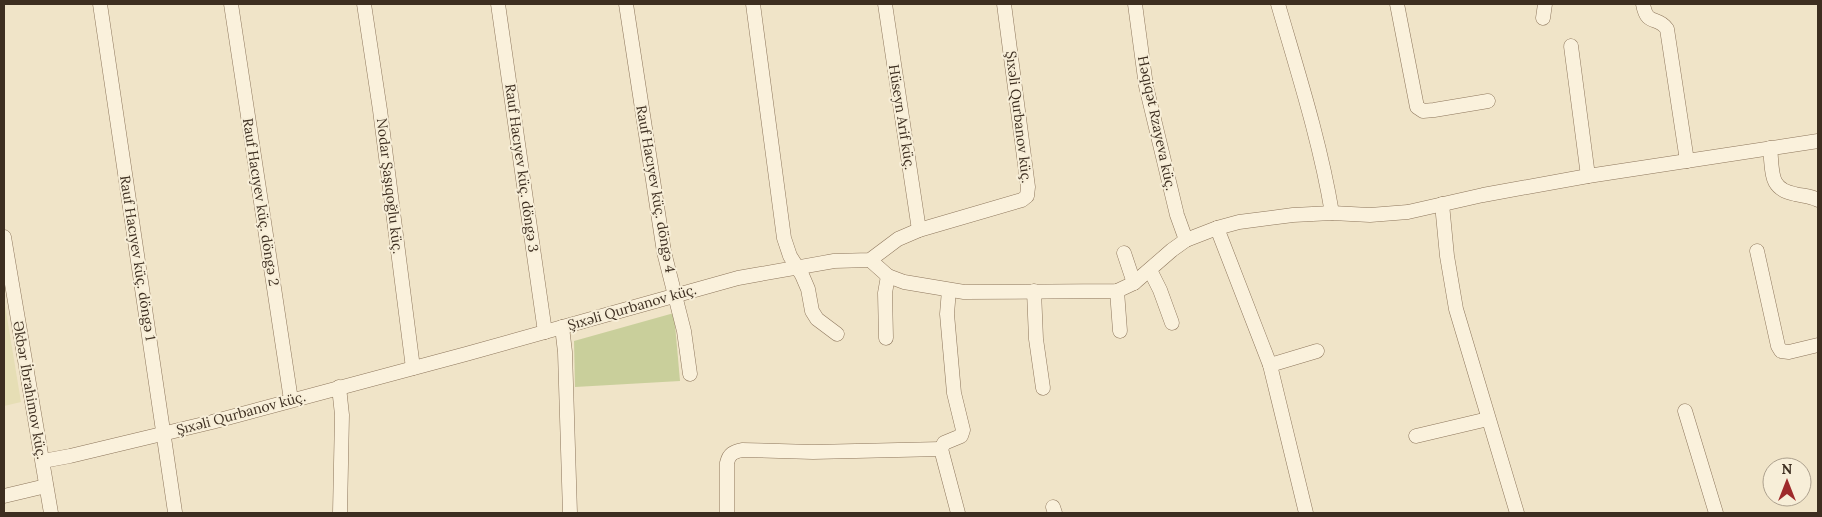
<svg xmlns="http://www.w3.org/2000/svg" width="1822" height="517" viewBox="0 0 1822 517" font-family="Lora,serif">
	<style>
		.farmland { fill: #e6deb5 }
		.green { fill: #c9cf9b }
		.lines { fill: none; stroke-linecap: round; stroke-linejoin: round }
		.street-casing { stroke: #8d765c; stroke-width: 15 }
		.street { stroke: #faf1dc; stroke-width: 14 }
		.labels { text-anchor: middle; dominant-baseline: central; stroke-width: 4; stroke-linejoin: round; paint-order: stroke }
		.street-label { font-size: 14px; fill: #3d2e20; stroke: #f7eed8 }
	</style>
	<rect width="100%" height="100%" fill="#f0e4c8"/>
	<polygon class="farmland" points="4,299 21,402 4,406"/>
	<polygon class="green" points="674,313 680,381 575,387 574,341"/>
	<g class="lines">
		<g class="street-casing">
			<g id="street">
				<polyline points="100,4 175,512"/>
				<polyline points="231,4 291,400"/>
				<polyline points="364,4 380,110 413,368"/>
				<polyline points="498,4 545,332"/>
				<polyline points="626,4 664,252 684,331 690,374"/>
				<polyline points="753,4 784,238 790,256 802,275 808,289 812,311 817,319 837,334"/>
				<polyline points="885,4 919,230"/>
				<polyline points="1135,4 1146,86 1177,215 1186,240"/>
				<path d="M1278,4C1298,73 1320,141 1332,213"/>
				<polyline points="1397,4 1417,107 1423,111 1434,110 1488,101"/>
				<path d="M1643,4C1647,27 1657,15 1667,29L1687,161"/>
				<polyline points="1543,18 1545,4"/>
				<polyline points="1571,46 1588,176"/>
				<path d="M1770,148C1773,171 1768,189 1795,194C1803,196 1811,196 1818,200"/>
				<polyline points="1442,204 1447,256 1456,309 1517,513"/>
				<polyline points="1217,228 1270,365 1306,513"/>
				<polyline points="4,237 51,513"/>
				<polyline points="1757,251 1778,346 1781,351 1789,352 1818,345"/>
				<polyline points="1124,253 1134,283"/>
				<polyline points="870,260 888,276 904,282 964,292 1117,291 1134,283 1172,250 1186,240 1217,228 1239,222 1293,215 1332,213 1370,215 1408,212 1483,195 1588,176 1818,141"/>
				<polyline points="1150,270 1160,290 1172,323"/>
				<polyline points="949,290 947,314 954,393 963,430 961,436 944,443 941,449 958,513"/>
				<polyline points="1034,291 1036,339 1043,388"/>
				<polyline points="1117,291 1120,331"/>
				<polyline points="562,327 565,352 570,513"/>
				<polyline points="886,338 885,293 888,276"/>
				<polyline points="1270,365 1317,351"/>
				<polyline points="339,387 342,415 340,513"/>
				<polyline points="1685,411 1716,513"/>
				<polyline points="1416,436 1488,419"/>
				<polyline points="43,461 70,456 212,422 466,354 738,278 834,261 870,260 898,239 919,230 1022,200 1027,196 1028,187 1004,4"/>
				<polyline points="4,496 46,486"/>
				<polyline points="1053,507 1055,513"/>
				<path d="M727,513V463C729,454 733,452 742,450L813,452L941,449"/>
			</g>
		</g>
		<use href="#street" class="street"/>
	</g>
	<g class="labels">
		<g class="street-label">
			<text transform="translate(902 117) rotate(81)">Hüseyn Arif küç.</text>
			<text transform="translate(1019 117) rotate(83)">Şıxəli Qurbanov küç.</text>
			<text transform="translate(1157 123) rotate(78)">Həqiqət Rzayeva küç.</text>
			<text transform="translate(522 168) rotate(82)">Rauf Hacıyev küç. döngə 3</text>
			<text transform="translate(390 186) rotate(83)">Nodar Şaşıqoğlu küç.</text>
			<text transform="translate(656 189) rotate(80)">Rauf Hacıyev küç. döngə 4</text>
			<text transform="translate(261 202) rotate(81)">Rauf Hacıyev küç. döngə 2</text>
			<text transform="translate(138 258) rotate(81)">Rauf Hacıyev küç. döngə 1</text>
			<text transform="translate(632 307) rotate(-16)">Şıxəli Qurbanov küç.</text>
			<text transform="translate(30 390) rotate(80)">Əkbər İbrahimov küç.</text>
			<text transform="translate(241 413) rotate(-15)">Şıxəli Qurbanov küç.</text>
		</g>
	</g>
	<rect width="1822" height="517" fill="none" stroke="#3d2e20" stroke-width="10"/>
	<g transform="translate(1787 482)"><circle r="24" fill="#f7eed8" stroke="#ada18e"/>
	<path d="M0-4L9 19L0 12L-9 19Z" fill="#9e2a2b"/>
	<text y="-8" font-size="14" font-weight="bold" text-anchor="middle" fill="#3d2e20">N</text>
	</g>
</svg>
